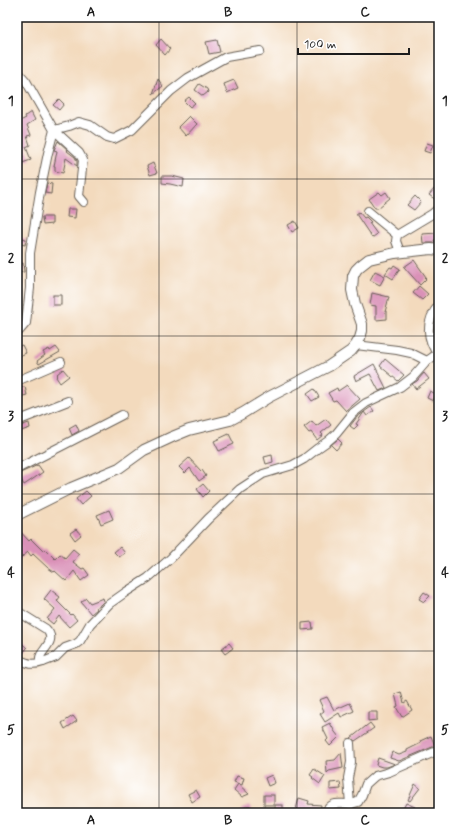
<svg xmlns="http://www.w3.org/2000/svg" width="456" height="830" viewBox="0 0 456 830" font-family="Mynerve,sans-serif">
	<style>
		.building { fill: #da91b8 }
		.lines { fill: none; stroke-linecap: round; stroke-linejoin: round }
		.minor-casing { stroke: #675e54; stroke-width: 10 }
		.tertiary-casing { stroke: #675e54; stroke-width: 12 }
		.minor { stroke: #fff; stroke-width: 8 }
		.tertiary { stroke: #fff; stroke-width: 10 }
		.grid { fill: none; stroke: #1c1c1c; stroke-width: 1; stroke-opacity: 0.55 }
		.neatline { fill: none; stroke: #1c1c1c; stroke-width: 1.5 }
		.grid-label { font-size: 13px; text-anchor: middle; font-weight: bold; fill: #1c1c1c }
	</style>
	<rect width="100%" height="100%" fill="#fff"/>
	<filter id="ink" filterUnits="userSpaceOnUse"><feTurbulence type="fractalNoise" baseFrequency=".025" numOctaves="2"/><feDisplacementMap in="SourceGraphic" scale="8" xChannelSelector="R" yChannelSelector="G"/><feConvolveMatrix kernelMatrix="1 2 1 2 8 2 1 2 1" color-interpolation-filters="sRGB"/></filter>
	<filter id="wash" filterUnits="userSpaceOnUse"><feTurbulence type="fractalNoise" baseFrequency=".012" numOctaves="4" result="noise"/><feDisplacementMap in="SourceGraphic" scale="16" xChannelSelector="R" yChannelSelector="G"/><feGaussianBlur stdDeviation="0.9" result="paint"/><feColorMatrix in="noise" values="0 0 0 0 0 0 0 0 0 0 0 0 0 0 0 0 0 1.4 0 .05"/><feComposite in="paint" operator="in"/></filter>
	<g filter="url(#wash)">
		<rect width="100%" height="100%" fill="#f3dabd"/>
		<g id="blocks">
			<g class="building">
				<polygon points="161,39 170,49 165,55 156,45"/>
				<polygon points="217,40 220,52 209,54 206,42"/>
				<polygon points="158,79 163,86 153,94"/>
				<polygon points="234,80 238,88 227,93 224,84"/>
				<polygon points="199,84 207,89 208,92 203,96 195,90"/>
				<polygon points="189,97 195,103 190,107 184,101"/>
				<polygon points="59,99 64,104 59,110 53,105"/>
				<polygon points="31,112 35,120 27,125 31,135 27,136 30,145 26,147 31,160 19,164 18,159 23,157 18,144 21,143 17,134 17,131 21,130 18,122 26,118 25,116"/>
				<polygon points="189,116 197,124 186,136 178,127"/>
				<polygon points="58,141 68,150 67,151 75,157 77,161 77,166 66,158 63,173 55,171 55,166 54,166 57,151 54,150"/>
				<polygon points="427,143 433,145 430,153 424,151"/>
				<polygon points="153,163 157,173 150,175 147,166"/>
				<polygon points="162,176 172,176 184,179 183,187 170,184 162,183"/>
				<polygon points="47,183 52,184 51,194 45,193"/>
				<polygon points="434,189 439,192 439,197 436,200 429,195"/>
				<polygon points="379,192 382,195 386,192 390,198 378,208 375,208 369,199"/>
				<polygon points="415,196 421,202 414,210 407,205"/>
				<polygon points="68,209 76,209 75,218 67,217"/>
				<polygon points="359,212 364,218 366,217 371,222 369,223 377,234 372,238 356,214"/>
				<polygon points="42,217 52,217 52,224 43,225"/>
				<polygon points="295,221 299,228 292,232 288,225"/>
				<polygon points="437,233 437,240 434,240 435,243 423,243 422,234"/>
				<polygon points="19,237 26,239 25,245 17,243"/>
				<polygon points="414,260 426,277 425,278 426,279 420,285 404,267"/>
				<polygon points="23,263 24,272 18,273 17,265"/>
				<polygon points="394,265 400,269 393,279 385,274 390,267 392,268"/>
				<polygon points="375,271 385,276 380,285 370,280"/>
				<polygon points="419,286 428,294 422,300 413,293"/>
				<polygon points="372,293 389,297 385,312 387,312 387,319 376,320 376,306 370,305"/>
				<rect x="53" y="295" width="8" height="10"/>
				<polygon points="22,345 26,353 17,357 17,347"/>
				<polygon points="56,347 60,352 39,364 37,361 45,355 43,352 49,349 50,351"/>
				<polygon points="385,359 404,375 398,381 380,366"/>
				<polygon points="374,364 386,388 379,391 370,374 356,381 354,376"/>
				<polygon points="63,369 69,376 60,383 56,377 58,375 57,374"/>
				<polygon points="424,373 429,379 416,389 412,384 417,381"/>
				<polygon points="347,385 360,399 346,411 336,400 333,401 328,393 337,388 338,391"/>
				<polygon points="25,387 27,395 19,397 17,388"/>
				<polygon points="314,389 319,397 312,401 307,394"/>
				<polygon points="430,391 436,394 433,401 427,398"/>
				<polygon points="371,407 374,411 367,416 364,412 356,424 358,425 354,429 350,426 357,417"/>
				<polygon points="326,419 331,425 321,433 323,435 317,440 311,432 309,433 304,427 312,421 316,426"/>
				<polygon points="29,423 30,428 21,431 20,426"/>
				<polygon points="76,424 79,431 72,435 69,428"/>
				<polygon points="229,434 234,444 219,451 214,441"/>
				<polygon points="338,439 342,443 336,450 331,445"/>
				<polygon points="272,455 273,462 266,464 264,457"/>
				<polygon points="189,458 201,471 202,470 206,476 199,481 190,468 185,473 179,467"/>
				<polygon points="38,465 43,472 33,479 24,485 18,474"/>
				<polygon points="203,484 209,491 203,497 197,489"/>
				<polygon points="86,491 91,496 81,505 76,499"/>
				<polygon points="109,510 113,519 101,524 97,515"/>
				<polygon points="17,528 29,541 31,539 43,551 45,549 55,559 60,554 65,558 73,549 79,554 73,562 82,569 84,568 89,575 81,581 74,571 66,581 55,571 54,572 48,568 33,554 31,556 28,552 17,561"/>
				<polygon points="76,529 81,535 75,540 70,533"/>
				<polygon points="120,547 125,553 119,557 114,552"/>
				<polygon points="51,590 60,597 57,601 71,615 72,614 77,620 69,627 59,616 53,624 47,619 55,609 44,599"/>
				<polygon points="424,592 430,596 424,602 419,599"/>
				<polygon points="86,598 90,603 103,598 104,601 100,605 95,608 97,609 91,614 81,602"/>
				<polygon points="312,622 313,629 302,630 302,623"/>
				<polygon points="17,639 27,648 21,655 17,654"/>
				<polygon points="229,643 233,648 225,654 221,649"/>
				<polygon points="401,692 404,703 407,701 412,710 402,717 396,707 398,706 395,694"/>
				<polygon points="327,697 334,710 350,703 354,711 341,717 339,713 325,722 320,714 324,711 319,700"/>
				<polygon points="368,712 377,712 377,720 368,721"/>
				<polygon points="73,716 77,721 65,729 62,723"/>
				<polygon points="330,723 335,732 339,737 330,746 326,741 328,739 322,727"/>
				<polygon points="370,723 374,728 355,741 351,738"/>
				<polygon points="431,736 435,746 399,761 390,758 392,752 399,755 407,752 407,750 421,743 420,741"/>
				<polygon points="341,753 343,768 329,771 327,773 326,761 335,760"/>
				<polygon points="378,758 395,764 387,767 382,767 376,765"/>
				<polygon points="314,769 325,776 320,784 312,778 313,777 310,775"/>
				<polygon points="272,775 275,783 268,786 265,778"/>
				<polygon points="237,776 244,778 242,785 234,782"/>
				<polygon points="340,782 341,789 330,790 330,783"/>
				<polygon points="238,784 249,794 242,797 234,790"/>
				<polygon points="415,784 420,788 410,801 408,800"/>
				<polygon points="196,790 200,797 192,802 188,794"/>
				<rect x="264" y="795" width="10" height="10"/>
				<polygon points="299,798 309,801 308,804 321,805 320,813 295,813"/>
				<polygon points="406,803 415,807 412,813 403,809"/>
				<rect x="275" y="805" width="8" height="7"/>
				<polygon points="247,806 250,806 252,809 252,811 250,813 238,813"/>
			</g>
		</g>
	</g>
	<g filter="url(#ink)">
		<use href="#blocks" fill-opacity="0" stroke="#675e54" stroke-width="1"/>
		<g class="lines">
			<g class="minor-casing">
				<g id="minor">
					<polyline points="17,71 26,81 54,130 48,153 40,192 30,253 30,288 26,323 20,330 17,332"/>
					<polyline points="84,202 79,196 83,160 79,153 54,130 69,126 79,122 90,125 107,137 114,139 132,130 171,91 188,78 226,57 260,51"/>
					<polyline points="368,211 397,235"/>
					<polyline points="400,252 396,241 397,235 432,214 439,208"/>
					<path d="M439,305C425,321 426,339 439,356"/>
					<polyline points="356,345 397,350 411,353 427,361"/>
					<polyline points="17,381 61,362"/>
					<polyline points="17,421 68,401"/>
					<polyline points="17,469 122,415"/>
					<path d="M17,611L46,629C59,642 38,651 40,660C41,661 42,662 43,662L56,657L65,648L76,644L80,641L90,624L109,604L126,592L148,578L171,558L208,519L240,489L263,474L293,465L304,459L318,448L328,441L336,434L353,413L366,403L400,387L413,377L427,361L437,354"/>
					<path d="M17,659C27,663 32,666 43,662"/>
					<polyline points="350,743 351,762 348,778 350,805"/>
					<path d="M325,813C332,801 337,804 348,804C352,804 355,803 358,802L362,795L366,784L375,776L389,772L439,750"/>
				</g>
			</g>
			<g class="tertiary-casing">
				<polyline id="tertiary" points="17,515 71,488 119,468 144,450 172,437 189,430 230,420 243,413 269,397 329,366 351,351 356,345 360,338 362,331 362,324 355,304 352,290 353,276 356,270 360,266 369,259 395,253 431,249 439,250"/>
			</g>
			<use href="#minor" class="minor"/>
			<use href="#tertiary" class="tertiary"/>
		</g>
	</g>
	<path class="grid" d="M159,17V813M297,17V813M17,179H439M17,336H439M17,494H439M17,651H439"/>
	<rect width="456" height="830" fill="none" stroke="#fff" stroke-width="44"/>
	<path d="M298 48v6h111v-6" fill="none" stroke="#1c1c1c" stroke-width="2"/>
	<text x="304" y="48" font-size="12" fill="#1c1c1c" stroke="#ffffff" stroke-width="3" paint-order="stroke">100 m</text>
	<rect x="22" y="22" width="412" height="786" class="neatline"/>
	<g class="grid-label">
		<text x="91" y="16">A</text>
		<text x="228" y="16">B</text>
		<text x="365" y="16">C</text>
		<text x="11" y="105">1</text>
		<text x="445" y="105">1</text>
		<text x="11" y="262">2</text>
		<text x="445" y="262">2</text>
		<text x="11" y="420">3</text>
		<text x="445" y="420">3</text>
		<text x="11" y="577">4</text>
		<text x="445" y="577">4</text>
		<text x="11" y="734">5</text>
		<text x="445" y="734">5</text>
		<text x="91" y="824">A</text>
		<text x="228" y="824">B</text>
		<text x="365" y="824">C</text>
	</g>
</svg>
